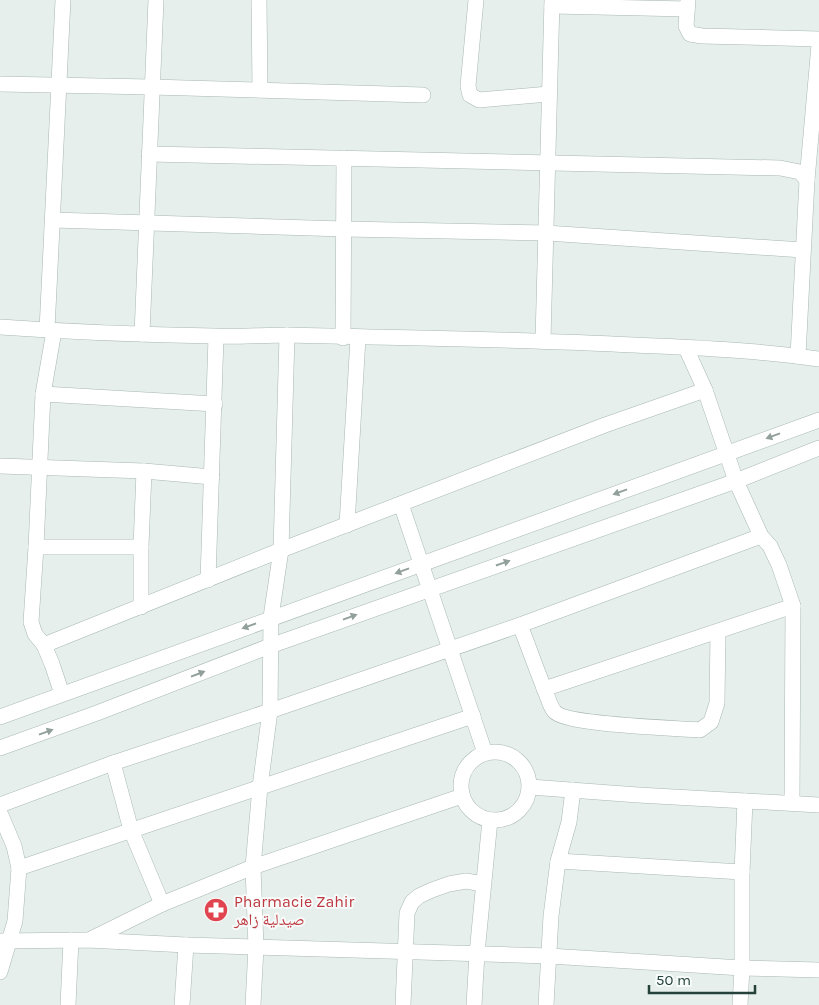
<svg xmlns="http://www.w3.org/2000/svg" width="819" height="1005" viewBox="0 0 819 1005" font-family="Karla,'Noto Naskh Arabic',sans-serif">
	<style>
		.lines { fill: none; stroke-linecap: round; stroke-linejoin: round }
		.street-casing { stroke: #a8b8b2; stroke-width: 16 }
		.street { stroke: #fff; stroke-width: 15 }
		.oneway { fill: #92a09c }
		.labels { text-anchor: middle; dominant-baseline: central; stroke-width: 4; stroke-linejoin: round; paint-order: stroke }
		.health-label { font-size: 16px; fill: #be3a42; stroke: #f7fbf9; text-anchor: start }
	</style>
	<rect width="100%" height="100%" fill="#e6efeb"/>
	<g class="lines">
		<g class="street-casing">
			<g id="street">
				<polyline points="259,0 260,90"/>
				<polyline points="476,0 468,86 470,95 479,100 549,94"/>
				<polyline points="688,0 686,26 690,34 702,36 819,39"/>
				<polyline points="552,6 687,9"/>
				<polyline points="0,84 151,87 423,95"/>
				<polyline points="149,154 780,168 800,172 807,180"/>
				<polyline points="53,220 344,229 546,233 803,250"/>
				<path d="M0,327C71,332 143,335 214,336C239,337 264,335 288,335C404,338 519,339 634,345C696,348 758,350 819,359"/>
				<polyline points="47,330 63,0"/>
				<polyline points="54,331 43,394 36,547 31,622 35,634 44,645 52,664 62,694"/>
				<polyline points="142,334 156,0"/>
				<polyline points="343,338 344,158"/>
				<polyline points="543,340 552,0"/>
				<polyline points="686,348 705,390 736,481 761,536 770,546 779,565 793,606 792,803"/>
				<polyline points="798,356 807,180 819,45"/>
				<polyline points="43,394 215,404"/>
				<polyline points="0,466 144,471 212,477"/>
				<polyline points="401,504 485,753"/>
				<polyline points="347,525 358,338"/>
				<polyline points="36,547 141,547"/>
				<polyline points="208,580 216,337"/>
				<polyline points="141,607 141,547 144,471"/>
				<path d="M520,625C529,648 537,671 546,693C548,698 550,706 554,711C564,725 677,728 700,730L711,722L717,703L718,632"/>
				<polyline points="44,645 281,550 605,425 705,390"/>
				<polyline points="544,689 793,606"/>
				<polyline points="0,717 819,420"/>
				<polyline points="0,748 97,713 270,646 736,481 819,448"/>
				<circle cx="495" cy="786" r="34"/>
				<polyline points="113,763 131,830 162,904"/>
				<polyline points="530,787 638,795 819,805"/>
				<polyline points="0,805 113,763 270,711 520,625 761,536"/>
				<polyline points="0,813 14,846 19,868 15,921 0,972"/>
				<polyline points="558,861 742,872"/>
				<polyline points="19,868 473,716"/>
				<polyline points="91,939 162,904 253,867 462,796"/>
				<polyline points="0,941 88,940 186,945 549,956 742,968 819,970"/>
				<polyline points="68,1005 71,940"/>
				<polyline points="182,1005 186,945"/>
				<polyline points="253,1005 256,947 253,867 260,787 270,711 271,617 281,550 287,335"/>
				<polyline points="403,1005 407,913 412,902 419,896 432,890 449,884 466,881 483,884"/>
				<polyline points="474,1005 477,953 490,820"/>
				<polyline points="546,1005 551,916 558,861 569,822 573,790"/>
				<polyline points="740,1005 742,968 742,872 745,801"/>
			</g>
		</g>
		<use href="#street" class="street"/>
	</g>
	<defs><path id="oneway-solid" d="M-6-.8H1V-3.2L6.5 0L1 3.2V.8H-6Z" transform="scale(1.25)"/></defs>
	<g class="oneway">
		<use href="#oneway-solid" transform="translate(773 436) rotate(160)"/>
		<use href="#oneway-solid" transform="translate(620 492) rotate(160)"/>
		<use href="#oneway-solid" transform="translate(503 563) rotate(-19)"/>
		<use href="#oneway-solid" transform="translate(402 571) rotate(160)"/>
		<use href="#oneway-solid" transform="translate(350 617) rotate(-20)"/>
		<use href="#oneway-solid" transform="translate(249 626) rotate(160)"/>
		<use href="#oneway-solid" transform="translate(198 674) rotate(-21)"/>
		<use href="#oneway-solid" transform="translate(46 732) rotate(-20)"/>
	</g>
	<defs>
		<g id="pharmacy-disc" transform="scale(1.25)"><circle r="9.5" fill="#e0444e" stroke="#f7fbf9"/><path d="M-2-6h4v4h4v4h-4v4h-4v-4h-4v-4h4Z" fill="#fff"/></g>
	</defs>
	<g fill-rule="evenodd">
		<use href="#pharmacy-disc" x="216" y="910"/>
	</g>
	<g class="labels">
		<g class="health-label">
			<text x="234" y="901">Pharmacie Zahir<tspan x="234" dy="18">صيدلية زاهر</tspan></text>
		</g>
	</g>
	<path d="M649 985v8h106v-8" fill="none" stroke="#24423a" stroke-width="2.5"/>
	<text x="656" y="985" font-size="15" fill="#24423a" stroke="#f7fbf9" stroke-width="4" paint-order="stroke">50 m</text>
</svg>
